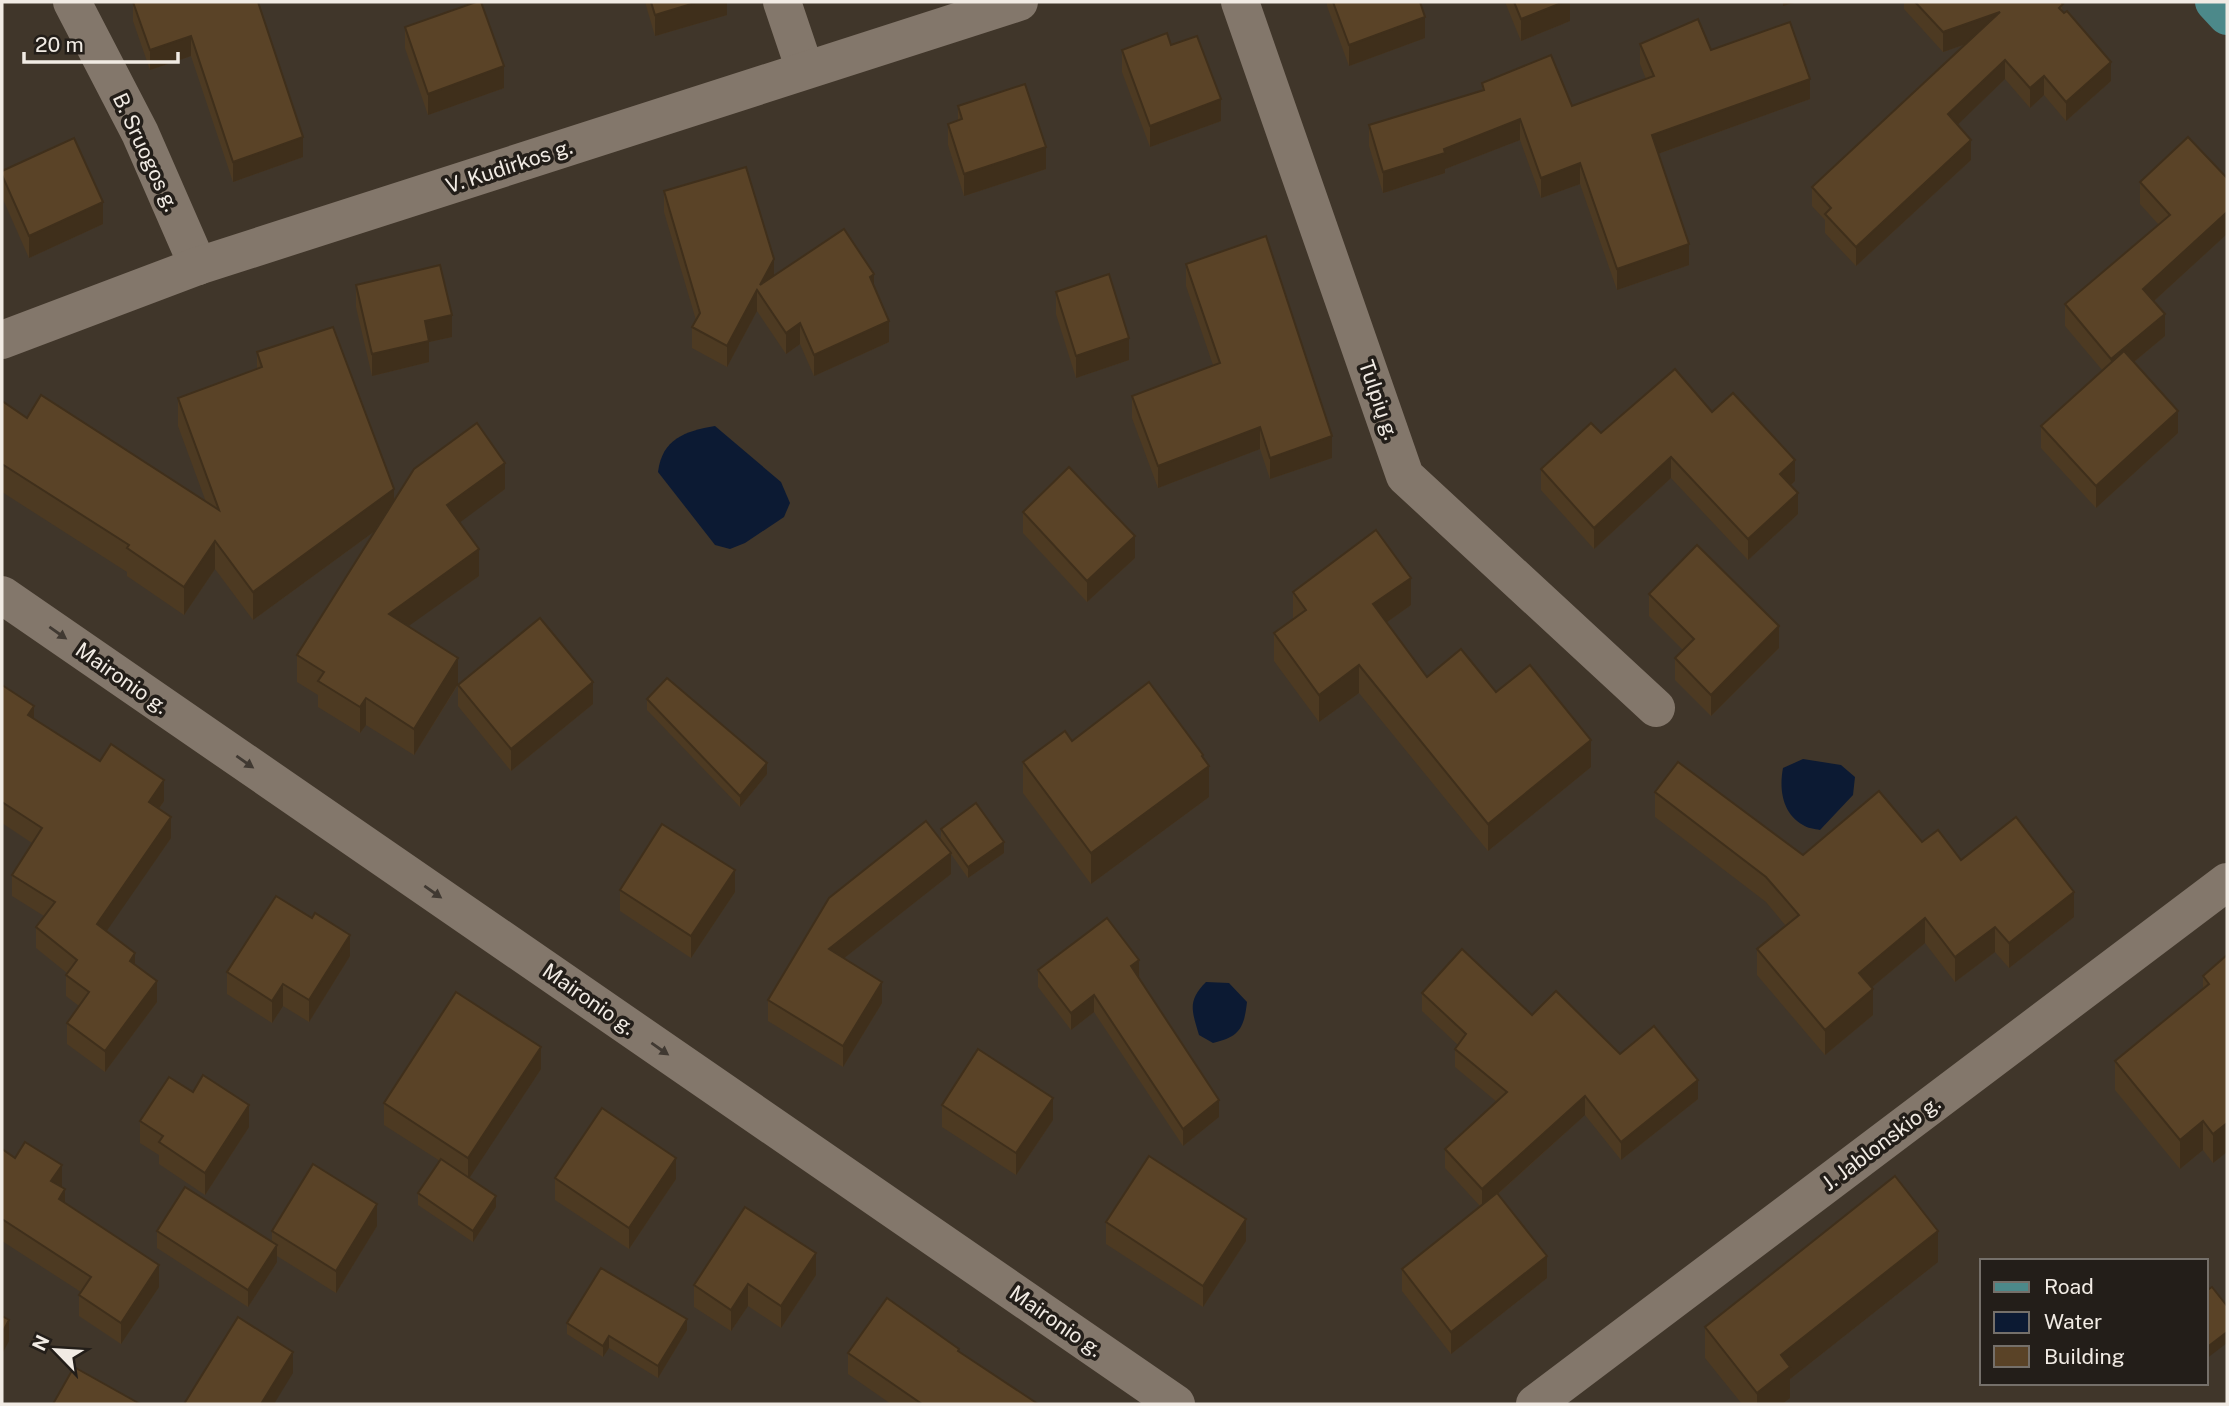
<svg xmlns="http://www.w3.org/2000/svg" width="2229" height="1406" viewBox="0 0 2229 1406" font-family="'Public Sans',sans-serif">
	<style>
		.water { fill: #0c1a33 }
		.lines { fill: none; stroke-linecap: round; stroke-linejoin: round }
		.street { stroke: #83776b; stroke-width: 38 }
		.secondary { stroke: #83776b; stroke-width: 38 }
		.primary { stroke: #4c898a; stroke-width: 38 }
		.wall { fill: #4d3a22 }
		.shaded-wall { fill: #3f2f1b }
		.building { fill: #5a4327; stroke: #3f2f1b; stroke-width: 2 }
		.oneway { fill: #403932 }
		.labels { text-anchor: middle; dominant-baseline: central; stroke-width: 7; stroke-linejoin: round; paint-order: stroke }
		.street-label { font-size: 21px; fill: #f1ebe4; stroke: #231e19 }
	</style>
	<rect width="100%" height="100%" fill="#40362a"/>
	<g class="water">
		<path d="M715,426L781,482L790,503L784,517L745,543L730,549L715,545L658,472C662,439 685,431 715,426Z"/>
		<path d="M1803,759L1841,765L1855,777L1853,795L1820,830C1815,829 1807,828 1803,825C1782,813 1779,789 1783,768Z"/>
		<path d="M1206,982L1229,983L1247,1002C1244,1029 1239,1037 1213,1043L1199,1035C1192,1011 1187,1001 1206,982Z"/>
	</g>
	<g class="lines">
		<g class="street">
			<polyline points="72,2 140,133 198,266"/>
			<polyline points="782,2 805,70"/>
			<polyline points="1240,2 1405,476 1656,708"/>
			<polyline points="2,595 1176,1404"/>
			<polyline points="1535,1404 2227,882"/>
		</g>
		<polyline class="secondary" points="2,340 198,266 1019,2"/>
		<polyline class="primary" points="2214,2 2227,16"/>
	</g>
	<g class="wall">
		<polygon points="133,2 258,2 303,157 233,182 191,56 150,70 133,21"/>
		<polygon points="645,2 727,2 727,15 655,36"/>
		<polygon points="1327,2 1420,2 1425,38 1349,66 1327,6"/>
		<polygon points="1505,2 1570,2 1570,21 1521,41"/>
		<polygon points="1904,2 2061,2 2063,13 2111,81 2066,121 2044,95 2030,108 2005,79 1957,125 1971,160 1856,266 1825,233 1825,220 1812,206 1812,187 1966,44 1943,52 1904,9"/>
		<polygon points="405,27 504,88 428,115 405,48"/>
		<polygon points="1640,44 1711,50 1810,99 1658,154 1689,265 1617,290 1580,184 1541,198 1520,140 1445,169 1445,173 1383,193 1369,146 1369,125 1482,91 1482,83 1572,106 1646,79 1640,64"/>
		<polygon points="1171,45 1221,121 1150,147 1122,72 1122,50"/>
		<polygon points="958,106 1046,169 964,196 948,145 948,124 958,120"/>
		<polygon points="2,171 103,224 29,258 2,197"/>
		<polygon points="2140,182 2227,234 2154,301 2165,336 2134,362 2178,433 2096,508 2041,448 2041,426 2103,371 2065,326 2065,304 2159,225 2140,204"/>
		<polygon points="664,191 774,275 874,287 889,342 814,376 800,344 786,354 757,311 727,367 692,348 692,327 696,320 664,212"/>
		<polygon points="1186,264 1332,458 1270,479 1260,449 1158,488 1132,418 1132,396 1213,365 1186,286"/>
		<polygon points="356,285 452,337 429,342 429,362 372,376 356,307"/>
		<polygon points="1056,292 1129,360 1076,378 1056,314"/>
		<polygon points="257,352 394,501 505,489 459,522 479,576 408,626 458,684 593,704 511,771 458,706 458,685 414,755 366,725 360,733 318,707 318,695 297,682 297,655 375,531 253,620 215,569 184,615 127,576 127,572 2,492 2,401 27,418 206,502 178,426 178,398 257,369"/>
		<polygon points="1712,412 1795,481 1791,485 1798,514 1748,560 1671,478 1594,549 1541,490 1541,469 1601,433"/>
		<polygon points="1023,512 1135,558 1087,602 1023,533"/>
		<polygon points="1293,592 1411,605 1387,622 1427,677 1496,692 1591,767 1488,851 1359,693 1319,722 1274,661 1274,633 1293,619"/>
		<polygon points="1649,594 1779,648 1711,716 1675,680 1675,658 1683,650 1649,616"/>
		<polygon points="2,685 34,719 164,801 159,809 171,838 106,931 135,965 157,1002 105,1072 67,1044 67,1023 79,1006 66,996 66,975 67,973 36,948 36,927 44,916 12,896 12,875 32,843 2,823"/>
		<polygon points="647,699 767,774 740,807 647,710"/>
		<polygon points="1072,741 1203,759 1209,797 1091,884 1023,793 1023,762"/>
		<polygon points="1655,792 1803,855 1922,842 1961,860 2074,917 2009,968 1995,952 1955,982 1925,943 1871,988 1873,1015 1825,1055 1757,975 1757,949 1786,926 1766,902 1655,817"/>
		<polygon points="941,829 1004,853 968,878 951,854 951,874 844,958 882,1003 843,1067 768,1021 768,1000 941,840"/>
		<polygon points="620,890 735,892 691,958 620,911"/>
		<polygon points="312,918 350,956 309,1022 283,1006 272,1023 227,994 227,972"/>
		<polygon points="2227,955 2227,1152 2213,1163 2203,1150 2180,1169 2115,1090 2115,1061 2203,990 2203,976"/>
		<polygon points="1038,970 1139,977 1219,1117 1183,1146 1094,1012 1071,1030 1038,987"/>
		<polygon points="1422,993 1532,1015 1620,1054 1698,1099 1621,1160 1585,1115 1498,1194 1547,1278 1451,1354 1402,1291 1402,1269 1480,1206 1445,1168 1445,1149 1497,1102 1455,1067 1455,1049 1458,1045 1422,1011"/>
		<polygon points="541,1069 469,1178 496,1207 473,1242 418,1205 418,1193 440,1161 384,1125 384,1103"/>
		<polygon points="193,1092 249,1127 205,1195 159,1164 159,1155 140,1143 140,1121"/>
		<polygon points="942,1105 1053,1120 1016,1175 942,1127"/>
		<polygon points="2,1149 61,1187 65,1203 159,1287 121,1344 79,1316 79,1295 81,1292 2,1241"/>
		<polygon points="555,1178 676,1179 629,1249 555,1200"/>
		<polygon points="1106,1222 1246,1241 1203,1307 1106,1244"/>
		<polygon points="377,1226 336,1293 277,1256 277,1262 248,1307 157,1248 157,1231 272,1242 272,1231"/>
		<polygon points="1938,1262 1790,1379 1790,1398 1782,1404 1742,1404 1705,1358 1705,1327"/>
		<polygon points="816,1275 781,1328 748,1306 731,1331 694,1307 694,1285"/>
		<polygon points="567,1323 687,1330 658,1378 609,1348 603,1357 567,1334"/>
		<polygon points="848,1353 959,1353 1038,1404 891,1404 848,1374"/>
	</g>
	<g class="shaded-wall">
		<polygon points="698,2 727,2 727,15 655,36 655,15"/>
		<polygon points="1564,2 1570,2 1570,21 1521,41 1521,19"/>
		<polygon points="1783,2 1797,2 1783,6"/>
		<polygon points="2000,12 2000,32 1943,52 1943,32"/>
		<polygon points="1425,17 1425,38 1349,66 1349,45"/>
		<polygon points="191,36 191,56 150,70 150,50"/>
		<polygon points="2005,60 2005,79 1948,134 1948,114"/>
		<polygon points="2111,62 2111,81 2066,121 2066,102"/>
		<polygon points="504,66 504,88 428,115 428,94"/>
		<polygon points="2044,76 2044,95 2030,108 2030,88"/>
		<polygon points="1810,79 1810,99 1652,156 1652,135"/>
		<polygon points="1221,99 1221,121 1150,147 1150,126"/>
		<polygon points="1520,119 1520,140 1445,169 1445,173 1383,193 1383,172"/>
		<polygon points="303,137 303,157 233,182 233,162"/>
		<polygon points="1971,140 1971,160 1856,266 1856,247"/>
		<polygon points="1046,147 1046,169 964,196 964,174"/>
		<polygon points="1580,163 1580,184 1541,198 1541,178"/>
		<polygon points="103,202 103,224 29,258 29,236"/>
		<polygon points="2227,212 2227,234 2143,311 2143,289"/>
		<polygon points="1689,244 1689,265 1617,290 1617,269"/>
		<polygon points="774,259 774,280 760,285"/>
		<polygon points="874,274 874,295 870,277"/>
		<polygon points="757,290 757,311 727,367 727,346"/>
		<polygon points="2165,314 2165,336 2111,381 2111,359"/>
		<polygon points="452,315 452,337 429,342 429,362 372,376 372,354 425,321"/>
		<polygon points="889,321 889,342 814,376 814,355"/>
		<polygon points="800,323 800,344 786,354 786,333"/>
		<polygon points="1129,338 1129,360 1076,378 1076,356"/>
		<polygon points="2178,411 2178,433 2096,508 2096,486"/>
		<polygon points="1260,427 1260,449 1158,488 1158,466"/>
		<polygon points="1332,436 1332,458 1270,479 1270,458"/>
		<polygon points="1671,457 1671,478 1594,549 1594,528"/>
		<polygon points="1795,460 1795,481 1780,495 1780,474"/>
		<polygon points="505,463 505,489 447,532 447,505"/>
		<polygon points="394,489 394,517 253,620 253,592"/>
		<polygon points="1798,493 1798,514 1748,560 1748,539"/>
		<polygon points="1135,536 1135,558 1087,602 1087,581"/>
		<polygon points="215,541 215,569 184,615 184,587"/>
		<polygon points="479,549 479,576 389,640 389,614"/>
		<polygon points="1411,578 1411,605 1373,632 1373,604"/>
		<polygon points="1779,626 1779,648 1711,716 1711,695"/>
		<polygon points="458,658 458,684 414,755 414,729"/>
		<polygon points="1359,665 1359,693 1319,722 1319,695"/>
		<polygon points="593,682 593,704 511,771 511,749"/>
		<polygon points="366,698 366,725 360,733 360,707"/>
		<polygon points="34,706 34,727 28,715"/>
		<polygon points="1591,740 1591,767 1488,851 1488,824"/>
		<polygon points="1203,755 1203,770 1209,766 1209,797 1091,884 1091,853"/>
		<polygon points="767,763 767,774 740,807 740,796"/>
		<polygon points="164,780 164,801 149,823 149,802"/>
		<polygon points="171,817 171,838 97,945 97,924"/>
		<polygon points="1004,842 1004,853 968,878 968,867"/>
		<polygon points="951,853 951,874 829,970 829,949"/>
		<polygon points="735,870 735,892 691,958 691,936"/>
		<polygon points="2074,892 2074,917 2009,968 2009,943"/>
		<polygon points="1925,918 1925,943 1859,998 1859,973"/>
		<polygon points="1995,927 1995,952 1955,982 1955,957"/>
		<polygon points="350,935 350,956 309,1022 309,1000"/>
		<polygon points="135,953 135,973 130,961"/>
		<polygon points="1139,960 1139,977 1131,966"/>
		<polygon points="157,981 157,1002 105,1072 105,1051"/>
		<polygon points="882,982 882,1003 843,1067 843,1046"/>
		<polygon points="283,984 283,1006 272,1023 272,1001"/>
		<polygon points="1873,989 1873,1015 1825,1055 1825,1030"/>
		<polygon points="1094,995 1094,1012 1071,1030 1071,1013"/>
		<polygon points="541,1047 541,1069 468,1180 468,1158"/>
		<polygon points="1698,1080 1698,1099 1621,1160 1621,1142"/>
		<polygon points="1585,1096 1585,1115 1482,1208 1482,1189"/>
		<polygon points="1053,1098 1053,1120 1016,1175 1016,1153"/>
		<polygon points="1219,1100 1219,1117 1183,1146 1183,1129"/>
		<polygon points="249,1105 249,1127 205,1195 205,1173"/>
		<polygon points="2203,1121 2203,1150 2180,1169 2180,1140"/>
		<polygon points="2227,1123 2227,1152 2213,1163 2213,1134"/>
		<polygon points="676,1158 676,1179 629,1249 629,1228"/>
		<polygon points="62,1165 62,1187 51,1181"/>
		<polygon points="65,1189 65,1211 59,1199"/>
		<polygon points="496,1196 496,1207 473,1242 473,1231"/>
		<polygon points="377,1204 377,1226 336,1293 336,1271"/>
		<polygon points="1246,1219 1246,1241 1203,1307 1203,1286"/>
		<polygon points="1938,1231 1938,1262 1790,1379 1790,1398 1782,1404 1757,1404 1757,1393 1781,1355"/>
		<polygon points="277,1245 277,1262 248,1307 248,1290"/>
		<polygon points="816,1253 816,1275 781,1328 781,1306"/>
		<polygon points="1547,1256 1547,1278 1451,1354 1451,1332"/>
		<polygon points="159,1265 159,1287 121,1344 121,1323"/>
		<polygon points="748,1284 748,1306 731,1331 731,1310"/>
		<polygon points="687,1319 687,1330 658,1378 658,1366"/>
		<polygon points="9,1320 9,1341 2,1354 2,1333"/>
		<polygon points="2227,1332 2227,1343 2206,1359 2206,1348"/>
		<polygon points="609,1336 609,1348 603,1357 603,1346"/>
		<polygon points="293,1352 293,1373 274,1404 261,1404"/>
	</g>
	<g class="building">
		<polygon points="133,2 258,2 303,137 233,162 191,36 150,50"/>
		<polygon points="476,2 481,2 504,66 428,94 405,27"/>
		<polygon points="651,2 698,2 655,15"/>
		<polygon points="1333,2 1420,2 1425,17 1349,45"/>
		<polygon points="1514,2 1564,2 1521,19"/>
		<polygon points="1915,2 2061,2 2063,4 2059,8 2064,13 2067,11 2111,62 2066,102 2044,76 2030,88 2005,60 1948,114 1971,140 1856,247 1825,214 1831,208 1812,187 2000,12 1943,32"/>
		<polygon points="1698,19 1711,50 1790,22 1810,79 1652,135 1689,244 1617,269 1580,163 1541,178 1520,119 1444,149 1445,153 1383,172 1369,125 1484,90 1482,83 1551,55 1572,106 1654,76 1640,44"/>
		<polygon points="1167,33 1171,45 1197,36 1221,99 1150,126 1122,50"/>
		<polygon points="1025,84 1046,147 964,174 948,124 962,119 958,106"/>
		<polygon points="2188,137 2227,178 2227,212 2143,289 2165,314 2111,359 2065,304 2170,215 2140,182"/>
		<polygon points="74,138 103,202 29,236 2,175 2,171"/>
		<polygon points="746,167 774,259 760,285 844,229 874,274 870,277 889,321 814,355 800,323 786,333 757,290 727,346 692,327 700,313 664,191"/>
		<polygon points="1266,236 1332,436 1270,458 1260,427 1158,466 1132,396 1220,363 1186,264"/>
		<polygon points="440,265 452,315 425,321 429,341 372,354 356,285"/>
		<polygon points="1109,274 1129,338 1076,356 1056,292"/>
		<polygon points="333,327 394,489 253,592 215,541 184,587 127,548 129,545 2,464 2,401 27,418 41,395 219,510 178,398 262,367 257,352"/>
		<polygon points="2124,351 2178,411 2096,486 2041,426"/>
		<polygon points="1675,369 1712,412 1733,393 1795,460 1780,474 1798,493 1748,539 1671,457 1594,528 1541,469 1591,423 1601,433"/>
		<polygon points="477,423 505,463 447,505 479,549 389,614 458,658 414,729 366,698 360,707 318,681 324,672 297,655 414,469"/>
		<polygon points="1069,467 1135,536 1087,581 1023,512"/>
		<polygon points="1376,530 1411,578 1373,604 1427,677 1461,649 1496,692 1530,665 1591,740 1488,824 1359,665 1319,695 1274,633 1306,610 1293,592"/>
		<polygon points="1697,545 1779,626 1711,695 1675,658 1694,639 1649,594"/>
		<polygon points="540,618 593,682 511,749 458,685"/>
		<polygon points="667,678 767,763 740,796 647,699"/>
		<polygon points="1149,682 1203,755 1202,756 1209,766 1091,853 1023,762 1065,731 1072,741"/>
		<polygon points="2,685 34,706 28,715 100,761 111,744 164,780 149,802 171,817 97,924 135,953 130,961 157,981 105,1051 67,1023 89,992 66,975 77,960 36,927 55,902 12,875 42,828 2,802"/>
		<polygon points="1678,762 1803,855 1879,791 1922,842 1938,830 1961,860 2016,817 2074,892 2009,943 1995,927 1955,957 1925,918 1859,973 1873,989 1825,1030 1757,949 1799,915 1766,877 1655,792"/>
		<polygon points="976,803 1004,842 968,867 941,829"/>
		<polygon points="926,821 951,853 829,949 882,982 843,1046 768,1000 829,898"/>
		<polygon points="662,824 735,870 691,936 620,890"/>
		<polygon points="276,896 312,918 315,913 350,935 309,1000 283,984 272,1001 227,972"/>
		<polygon points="1107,918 1139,960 1131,966 1219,1100 1183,1129 1094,995 1071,1013 1038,970"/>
		<polygon points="1462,949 1532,1015 1556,991 1620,1054 1654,1026 1698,1080 1621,1142 1585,1096 1482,1189 1445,1149 1507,1092 1455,1049 1466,1034 1422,993"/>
		<polygon points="2227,955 2227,1123 2213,1134 2203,1121 2180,1140 2115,1061 2209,984 2203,976"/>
		<polygon points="456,992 541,1047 468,1158 384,1103"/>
		<polygon points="978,1049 1053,1098 1016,1153 942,1105"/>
		<polygon points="203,1075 249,1105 205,1173 159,1142 163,1136 140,1121 169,1077 193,1092"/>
		<polygon points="602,1108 676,1158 629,1228 555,1178"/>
		<polygon points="25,1142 62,1165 51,1181 65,1189 59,1199 159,1265 121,1323 79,1295 91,1277 2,1219 2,1149 15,1158"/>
		<polygon points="1149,1156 1246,1219 1203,1286 1106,1222"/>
		<polygon points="441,1159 496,1196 473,1231 418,1193"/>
		<polygon points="313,1164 377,1204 336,1271 272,1231"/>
		<polygon points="1895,1176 1938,1231 1781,1355 1790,1367 1757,1393 1705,1327"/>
		<polygon points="185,1187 277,1245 248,1290 157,1231"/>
		<polygon points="1497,1193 1547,1256 1451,1332 1402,1269"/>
		<polygon points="745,1207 816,1253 781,1306 748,1284 731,1310 694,1285"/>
		<polygon points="601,1268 687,1319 658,1366 609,1336 603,1346 567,1323"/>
		<polygon points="2212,1287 2227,1306 2227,1332 2206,1348 2206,1291"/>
		<polygon points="887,1298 959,1349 958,1351 1038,1404 922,1404 848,1353"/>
		<polygon points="2,1316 9,1320 2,1333"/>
		<polygon points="238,1317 293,1352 261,1404 184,1404"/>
		<polygon points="74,1367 140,1404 53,1404"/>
	</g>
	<defs><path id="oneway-solid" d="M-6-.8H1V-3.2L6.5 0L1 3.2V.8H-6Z" transform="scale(1.75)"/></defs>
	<g class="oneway">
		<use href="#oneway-solid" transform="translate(58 633) rotate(35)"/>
		<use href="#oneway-solid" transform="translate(245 762) rotate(35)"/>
		<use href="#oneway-solid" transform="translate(433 892) rotate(35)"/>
		<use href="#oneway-solid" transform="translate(660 1049) rotate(35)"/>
	</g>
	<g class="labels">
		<g class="street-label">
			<text transform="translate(146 152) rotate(65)">B. Sruogos g.</text>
			<text transform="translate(509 166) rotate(-18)">V. Kudirkos g.</text>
			<text transform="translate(1379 400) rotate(71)">Tulpių g.</text>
			<text transform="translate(122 678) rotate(35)">Maironio g.</text>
			<text transform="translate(589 999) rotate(35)">Maironio g.</text>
			<text transform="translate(1881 1143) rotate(-37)">J. Jablonskio g.</text>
			<text transform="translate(1056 1321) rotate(35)">Maironio g.</text>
		</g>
	</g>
	<rect width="2229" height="1406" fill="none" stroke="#f1ebe4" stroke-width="7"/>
	<rect x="1980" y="1259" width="228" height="126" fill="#231e19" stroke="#75706a" stroke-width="2"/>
	<rect x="1994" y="1282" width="35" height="10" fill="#4c898a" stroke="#75706a" stroke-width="2"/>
	<text x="2044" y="1294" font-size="21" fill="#f1ebe4">Road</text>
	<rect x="1994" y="1312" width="35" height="21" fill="#0c1a33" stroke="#75706a" stroke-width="2"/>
	<text x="2044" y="1329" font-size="21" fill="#f1ebe4">Water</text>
	<rect x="1994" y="1346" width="35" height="21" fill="#5a4327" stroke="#75706a" stroke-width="2"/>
	<text x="2044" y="1364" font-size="21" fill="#f1ebe4">Building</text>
	<g transform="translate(56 1350) rotate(295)" stroke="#231e19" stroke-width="5" paint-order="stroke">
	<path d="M0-5L12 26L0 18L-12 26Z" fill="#f1ebe4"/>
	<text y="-10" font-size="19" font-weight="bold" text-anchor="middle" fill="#f1ebe4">N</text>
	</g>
	<path d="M24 52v10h154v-10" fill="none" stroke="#f1ebe4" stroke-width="3.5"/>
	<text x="35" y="52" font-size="21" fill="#f1ebe4" stroke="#231e19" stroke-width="5" paint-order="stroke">20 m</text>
</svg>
